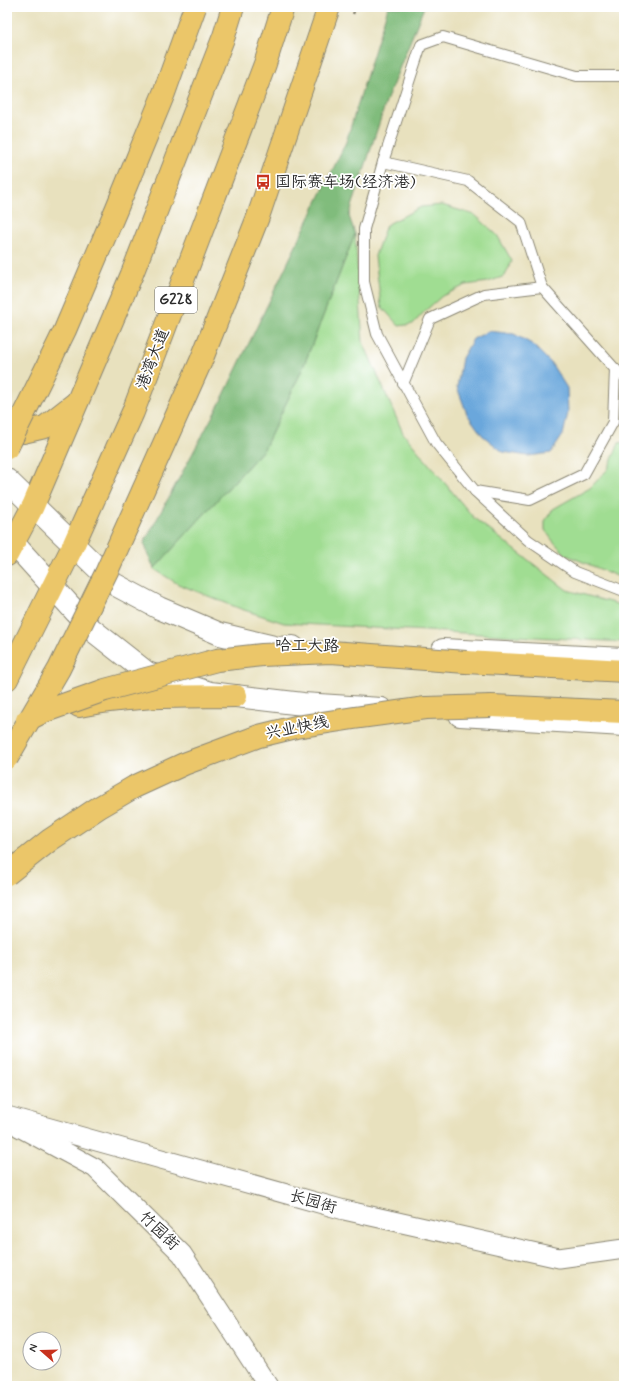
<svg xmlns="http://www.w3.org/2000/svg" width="631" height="1393" viewBox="0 0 631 1393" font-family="Mynerve,'LXGW WenKai TC',sans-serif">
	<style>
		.green { fill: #a0dd92; stroke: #66845e }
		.forest { fill: #80bc7c; stroke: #567454 }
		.water { fill: #6aa7dc; stroke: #4a6984 }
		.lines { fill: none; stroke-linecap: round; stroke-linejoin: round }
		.service-casing { stroke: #8a8674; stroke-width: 12 }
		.minor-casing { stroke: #8a8674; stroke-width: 21 }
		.tertiary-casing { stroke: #8a8674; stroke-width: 24 }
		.trunk-casing { stroke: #8a8674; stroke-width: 24 }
		.path { stroke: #8a8674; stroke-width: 2.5; stroke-dasharray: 3 3; stroke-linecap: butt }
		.service { stroke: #fff; stroke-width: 10 }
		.minor { stroke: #fff; stroke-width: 19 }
		.tertiary { stroke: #fff; stroke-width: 22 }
		.trunk { stroke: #ebc669; stroke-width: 22 }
		.trunk-bridge-casing { stroke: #8a8674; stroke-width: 24; stroke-linecap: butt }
		.trunk-bridge { stroke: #ebc669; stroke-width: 22 }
		.labels { text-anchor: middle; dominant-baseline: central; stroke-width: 3.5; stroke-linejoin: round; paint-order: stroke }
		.shield { fill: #fff; stroke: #6b6b6b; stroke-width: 1 }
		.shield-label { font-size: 15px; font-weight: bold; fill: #2b2b2b }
		.poi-label { font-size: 16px; fill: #2b2b2b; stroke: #fff; text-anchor: start }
		.street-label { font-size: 16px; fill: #2b2b2b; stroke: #fff }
	</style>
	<rect width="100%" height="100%" fill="#fff"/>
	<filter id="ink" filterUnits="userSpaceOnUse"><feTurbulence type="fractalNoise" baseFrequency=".025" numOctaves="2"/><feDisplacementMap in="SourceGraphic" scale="8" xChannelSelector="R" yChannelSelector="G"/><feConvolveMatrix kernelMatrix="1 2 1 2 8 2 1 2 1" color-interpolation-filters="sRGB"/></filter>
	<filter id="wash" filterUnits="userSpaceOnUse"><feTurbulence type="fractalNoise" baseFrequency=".012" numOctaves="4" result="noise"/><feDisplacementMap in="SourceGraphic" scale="16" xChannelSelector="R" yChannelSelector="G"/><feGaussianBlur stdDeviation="0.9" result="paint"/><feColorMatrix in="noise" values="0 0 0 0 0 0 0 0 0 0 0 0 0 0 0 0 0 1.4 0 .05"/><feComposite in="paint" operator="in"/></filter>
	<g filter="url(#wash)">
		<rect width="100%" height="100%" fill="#e8e1be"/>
		<g class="green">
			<polygon points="442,205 475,215 497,235 512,261 505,276 488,282 466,285 442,296 425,311 413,324 399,326 381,306 375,256 386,225 421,207"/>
			<polygon points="355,234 363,342 403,433 474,518 567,590 624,606 624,642 284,623 241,609 178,584 154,569 264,449 302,370"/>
			<polygon points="624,442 624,579 566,555 553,541 545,530 545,521 553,509 590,488 608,469 619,443"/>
		</g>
		<polygon class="forest" points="388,7 424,7 387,99 349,216 355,234 302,370 264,449 154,569 144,543 222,399 346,142"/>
		<polygon class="water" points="489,331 514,334 532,344 551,363 567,388 568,413 563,435 551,453 528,456 503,452 482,435 467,414 457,387 462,358 473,339"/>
	</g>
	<g filter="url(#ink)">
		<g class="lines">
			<g class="service-casing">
				<g id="service">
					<polyline points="624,76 577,76 443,37 421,45 383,162 364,229 364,282 377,334 436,443 475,491 528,540 575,572 624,591"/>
					<polyline points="383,162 468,181 521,222 542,287 615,369 624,377"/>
					<polyline points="403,384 430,319 484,294 542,287"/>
					<polyline points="475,491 530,500 584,474 613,422 615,369"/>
				</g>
			</g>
			<g class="minor-casing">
				<g id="minor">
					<polyline points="7,1116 344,1210 559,1258 624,1249"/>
					<polyline points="19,1127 95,1168 182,1254 268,1386"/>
				</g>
			</g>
			<g class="tertiary-casing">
				<g id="tertiary">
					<polyline points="7,480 114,584 159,608 220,634 278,648 293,647"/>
					<polyline points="7,536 91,629 147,673 210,693 303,704 381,709"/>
					<polyline points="443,650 624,659"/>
					<polyline points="460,715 624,725"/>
				</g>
			</g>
			<g class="trunk-casing">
				<g id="trunk">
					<polyline points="7,433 23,432 45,427 77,402"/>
					<polyline points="7,555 33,506 132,274 224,36 233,7"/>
					<polyline points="466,662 624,671"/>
					<polyline points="7,679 73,546 133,412 265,64 283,7"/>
					<path d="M79,706C130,695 184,697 236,696"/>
					<polyline points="491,706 624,712"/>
				</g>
			</g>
			<polyline class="path" points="353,14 356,7"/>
			<use href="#service" class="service"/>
			<use href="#minor" class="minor"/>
			<use href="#tertiary" class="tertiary"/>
			<use href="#trunk" class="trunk"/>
			<g class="trunk-bridge-casing">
				<g id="trunk-bridge">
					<polyline points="7,448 65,330 116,210 164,93 195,7"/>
					<polyline points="27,720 43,712 105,690 217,660 262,655 331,652 466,662"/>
					<polyline points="7,758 59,669 107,571 201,361 258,217 329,7"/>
					<polyline points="7,874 50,840 98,808 134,787 184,764 259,736 296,727 354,718 426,708 491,706"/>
				</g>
			</g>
			<use href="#trunk-bridge" class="trunk-bridge"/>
		</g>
	</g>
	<defs>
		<g id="bus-bare" transform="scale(1.2)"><path d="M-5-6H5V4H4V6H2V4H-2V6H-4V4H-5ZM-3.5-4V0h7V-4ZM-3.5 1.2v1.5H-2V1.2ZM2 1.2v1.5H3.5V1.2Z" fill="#c8321e" stroke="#fff" stroke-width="2.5" paint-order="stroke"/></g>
	</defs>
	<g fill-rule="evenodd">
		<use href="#bus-bare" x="263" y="182"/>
	</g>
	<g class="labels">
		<rect class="shield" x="155" y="287" width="42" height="26" rx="3"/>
		<g class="shield-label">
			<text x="176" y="300">G228</text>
		</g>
		<g class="poi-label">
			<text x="275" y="182">国际赛车场(经济港)</text>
		</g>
		<g class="street-label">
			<text transform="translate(153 359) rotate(-69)">港湾大道</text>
			<text transform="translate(307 646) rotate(1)">哈工大路</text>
			<text transform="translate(297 728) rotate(-11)">兴业快线</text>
			<text transform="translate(313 1202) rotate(16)">长园街</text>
			<text transform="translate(159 1231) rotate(44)">竹园街</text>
		</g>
	</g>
	<rect width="631" height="1393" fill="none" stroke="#fff" stroke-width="24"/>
	<g transform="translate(42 1351) rotate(290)"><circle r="19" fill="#ffffff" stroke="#aaaaaa"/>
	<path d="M0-3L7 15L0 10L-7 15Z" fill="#c8321e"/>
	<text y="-6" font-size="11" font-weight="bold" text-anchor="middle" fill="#2b2b2b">N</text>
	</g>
</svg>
